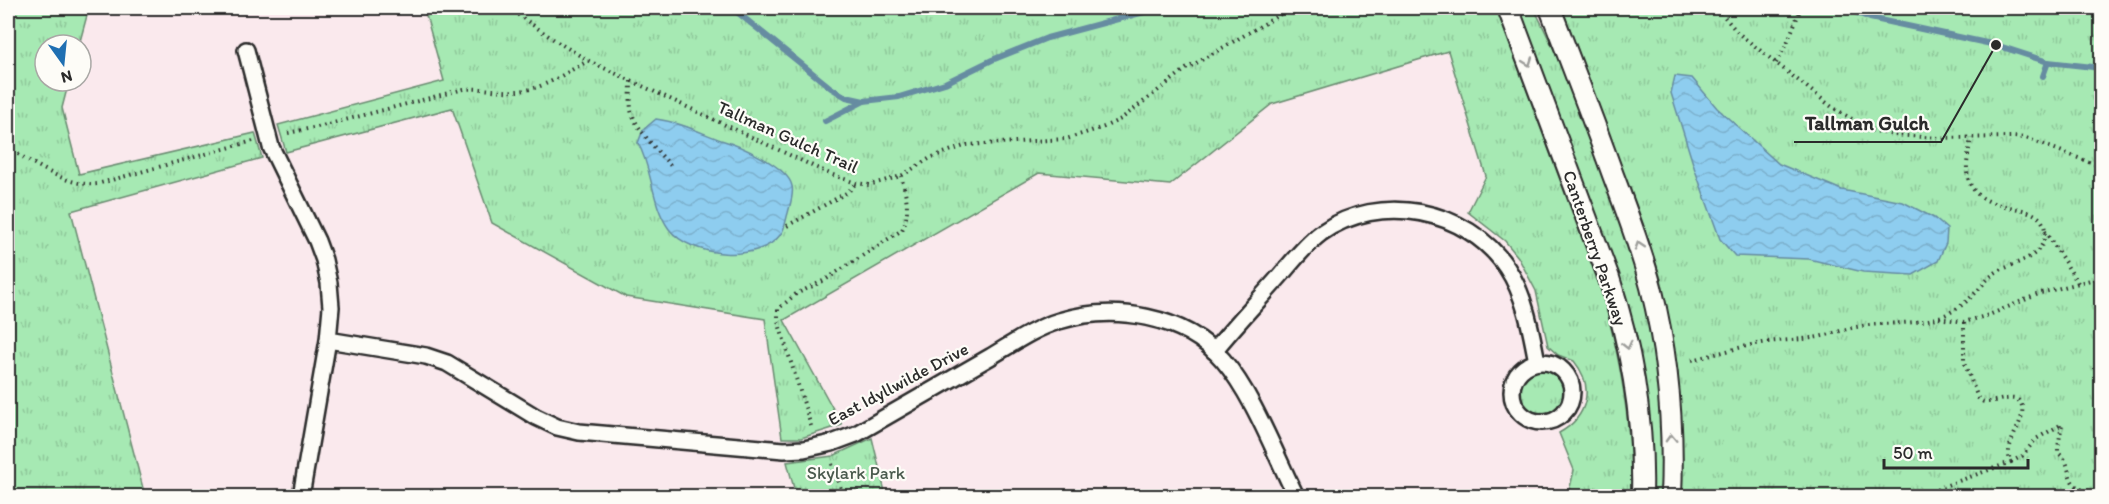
<svg xmlns="http://www.w3.org/2000/svg" width="2109" height="504" viewBox="0 0 2109 504" font-family="Itim,sans-serif">
	<style>
		.grass { fill: url(#grass-tufts); stroke: #688a6f; stroke-width: 1.5 }
		.water { fill: url(#water-waves); stroke: #668ca1; stroke-width: 1.5 }
		.lines { fill: none; stroke-linecap: round; stroke-linejoin: round }
		.stream { stroke: #668ca1; stroke-width: 6 }
		.minor-casing { stroke: #2b2b2b; stroke-width: 20 }
		.tertiary-casing { stroke: #2b2b2b; stroke-width: 24 }
		.path { stroke: #2b2b2b; stroke-width: 4; stroke-dasharray: 1.5 4.5; stroke-linecap: butt }
		.minor { stroke: #fdfcf7; stroke-width: 15 }
		.tertiary { stroke: #fdfcf7; stroke-width: 20 }
		.oneway { stroke: #9e9e9b }
		.labels { text-anchor: middle; dominant-baseline: central; stroke-width: 4.5; stroke-linejoin: round; paint-order: stroke }
		.street-label { font-size: 18px; fill: #2b2b2b; stroke: #fdfcf7 }
		.park-label { font-size: 18px; fill: #4a5a4d; stroke: #fdfcf7 }
		.leader { fill: none; stroke: #2b2b2b; stroke-width: 2 }
		.callout-dot { fill: #2b2b2b; stroke: #fdfcf7; stroke-width: 2 }
		.callout-label { font-size: 20px; text-anchor: middle; font-weight: bold; fill: #2b2b2b; stroke: #fdfcf7; stroke-width: 4.5; stroke-linejoin: round; paint-order: stroke }
	</style>
	<defs>
		<pattern id="grass-tufts" width="24" height="20" patternUnits="userSpaceOnUse" patternTransform="scale(1.5)"><rect width="24" height="20" fill="#a6e9b3"/><path d="M3 7l-1-3M5 7V3M7 7l1-3M15 17l-1-3M17 17v-4M19 17l1-3" fill="none" stroke="#8fc89a"/></pattern>
		<pattern id="water-waves" width="16" height="10" patternUnits="userSpaceOnUse" patternTransform="scale(1.5)"><rect width="16" height="10" fill="#8ecdef"/><path d="M0 5q4-4 8 0t8 0" fill="none" stroke="#7bb0cd"/></pattern>
	</defs>
	<rect width="100%" height="100%" fill="#fae9ed"/>
	<filter id="ink" filterUnits="userSpaceOnUse"><feTurbulence type="fractalNoise" baseFrequency=".0167" numOctaves="2"/><feDisplacementMap in="SourceGraphic" scale="12" xChannelSelector="R" yChannelSelector="G"/><feConvolveMatrix kernelMatrix="1 2 1 2 8 2 1 2 1" color-interpolation-filters="sRGB"/></filter>
	<g filter="url(#ink)">
		<g class="grass">
			<polygon points="8,8 89,8 79,45 45,45 45,81 69,81 62,108 79,174 255,133 262,158 71,211 145,496 8,496"/>
			<path d="M424,8H1496L1601,290C1621,358 1632,425 1631,496H1568L1574,470L1559,433C1588,417 1595,387 1574,361L1558,355L1548,346L1536,291L1518,257L1505,241L1468,212L1486,176L1448,51L1272,104L1170,185L1039,173L784,320L842,425L801,438H782L765,319L626,297L492,223L452,108L286,152L278,125L444,81Z"/>
			<polygon points="1514,8 1534,8 1582,108 1645,287 1662,401 1664,496 1649,496 1644,401"/>
			<polygon points="1562,8 2101,8 2101,496 1682,496 1682,433 1678,373 1661,279 1645,230"/>
			<circle cx="1542" cy="391" r="22"/>
			<polygon points="872,438 886,496 796,496 787,462 833,456"/>
		</g>
		<g class="water">
			<polygon points="1675,76 1692,78 1717,108 1779,164 1842,190 1903,202 1934,218 1947,229 1946,243 1938,261 1913,275 1863,272 1809,259 1735,256 1720,239 1695,170 1671,93"/>
			<path d="M656,119C679,122 699,132 721,140C738,145 788,166 792,186C794,194 790,205 788,213C786,219 785,229 781,234C759,264 690,257 669,229C651,204 653,170 638,143L643,130Z"/>
		</g>
		<g class="lines">
			<g class="stream">
				<polyline points="732,8 831,88 846,97 864,101 899,97 945,83 992,60 1047,38 1159,8"/>
				<polyline points="1844,8 1870,18 1996,45 2048,62 2102,68"/>
				<polyline points="2043,76 2048,62"/>
				<polyline points="825,121 864,101"/>
			</g>
			<g class="minor-casing">
				<g id="minor">
					<polyline points="246,50 271,147 317,241 324,260 329,283 331,307 328,340 301,496"/>
					<path d="M328,340L426,356L447,363L536,417L557,427L579,432L784,450L804,449L832,443L856,434C901,408 946,382 990,357C1012,344 1035,328 1059,321C1114,304 1184,315 1223,360C1253,395 1275,454 1296,496"/>
					<path d="M1214,351C1235,325 1258,301 1280,276C1293,261 1305,245 1321,233C1379,192 1467,208 1507,268C1525,295 1531,330 1537,362"/>
					<circle cx="1542" cy="392" r="30"/>
				</g>
			</g>
			<g class="tertiary-casing">
				<g id="tertiary">
					<path d="M1508,8L1609,278C1632,349 1644,422 1642,496"/>
					<path d="M1550,8C1571,63 1593,119 1613,175C1627,212 1641,249 1651,287C1668,355 1674,427 1671,496"/>
				</g>
			</g>
			<g class="path">
				<polyline points="508,8 559,43 589,61 830,174 856,183 869,185 901,176 932,157 967,145 1066,139 1104,127 1121,119 1186,69 1269,21 1290,8"/>
				<polyline points="1717,8 1738,33 1832,107 1870,130 1894,135 1939,138 2013,137 2026,138 2102,167"/>
				<polyline points="1776,63 1787,43 1801,8"/>
				<path d="M631,81C631,90 630,101 631,110C634,126 659,153 671,166"/>
				<path d="M288,133L322,126L464,89C484,87 505,94 525,90C547,87 568,71 588,61"/>
				<path d="M8,148C33,163 67,187 97,184L253,141"/>
				<polyline points="787,226 848,192 856,183"/>
				<polyline points="2045,231 2078,283"/>
				<polyline points="1939,318 1964,322 1989,315 2041,293 2102,277"/>
				<path d="M1692,360C1717,354 1742,346 1768,342C1784,340 1801,340 1818,337C1833,334 1847,328 1862,326C1885,322 1918,325 1939,317C1950,314 1962,306 1970,298C1981,289 1987,276 2000,270C2018,262 2046,256 2045,231C2042,196 1980,220 1968,178C1965,166 1969,150 1971,138"/>
				<path d="M811,426L778,321V309L796,294L825,280L902,230C911,212 906,194 901,176"/>
				<path d="M2011,462L2022,456L2036,439L2062,424L2058,447V453C2071,461 2066,474 2074,484C2079,490 2090,492 2097,496"/>
				<polyline points="832,464 843,494"/>
				<path d="M840,496C849,490 859,489 868,496"/>
				<path d="M1902,496L1910,493H1930L1942,487L2011,462C2003,448 2020,428 2022,414C2026,388 1996,403 1986,402C1982,402 1982,401 1978,398L1964,362V322"/>
			</g>
			<use href="#minor" class="minor"/>
			<use href="#tertiary" class="tertiary"/>
		</g>
		<defs><path id="oneway-chevron" d="M-2-3.5L2.5 0L-2 3.5" fill="none" stroke-width="1.6" stroke-linecap="round" stroke-linejoin="round" transform="scale(1.5)"/></defs>
		<g class="oneway">
			<use href="#oneway-chevron" transform="translate(1528 62) rotate(70)"/>
			<use href="#oneway-chevron" transform="translate(1639 246) rotate(-108)"/>
			<use href="#oneway-chevron" transform="translate(1627 345) rotate(77)"/>
			<use href="#oneway-chevron" transform="translate(1671 438) rotate(-92)"/>
		</g>
	</g>
	<g class="labels">
		<g class="street-label">
			<text transform="translate(788 137) rotate(24)">Tallman Gulch Trail</text>
			<text transform="translate(1595 248) rotate(71)">Canterberry Parkway</text>
			<text transform="translate(898 384) rotate(-28)">East Idyllwilde Drive</text>
		</g>
		<g class="park-label">
			<text x="856" y="473">Skylark Park</text>
		</g>
	</g>
	<path class="leader" d="M1996 45L1941 142H1794"/>
	<circle class="callout-dot" cx="1996" cy="45" r="6"/>
	<g class="callout-label">
		<text x="1867" y="130">Tallman Gulch</text>
	</g>
	<rect width="2109" height="504" fill="none" stroke="#fdfcf7" stroke-width="30"/>
	<rect x="15" y="15" width="2079" height="474" fill="none" stroke="#2b2b2b" stroke-width="2" filter="url(#ink)"/>
	<g transform="translate(63 63) rotate(165)"><circle r="28" fill="#fdfcf7" stroke="#a9a8a5" stroke-width="1.5"/>
	<path d="M0-4.5L10 22L0 15L-10 22Z" fill="#1f6fb2"/>
	<text y="-9" font-size="16" font-weight="bold" text-anchor="middle" fill="#2b2b2b">N</text>
	</g>
	<path d="M1884 459v9h144v-9" fill="none" stroke="#2b2b2b" stroke-width="3"/>
	<text x="1893" y="459" font-size="18" fill="#2b2b2b" stroke="#fdfcf7" stroke-width="4.5" paint-order="stroke">50 m</text>
</svg>
